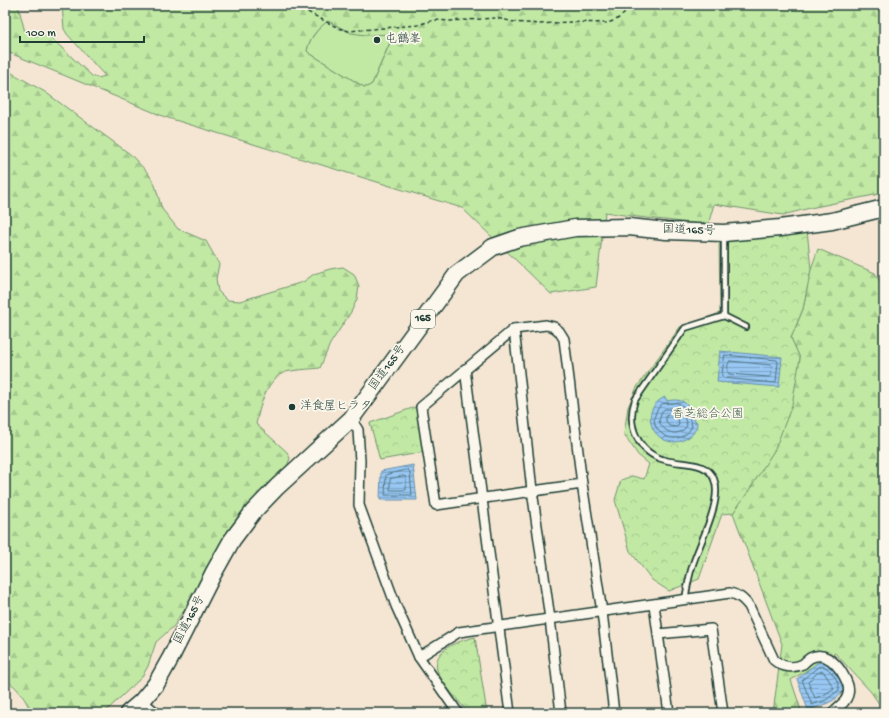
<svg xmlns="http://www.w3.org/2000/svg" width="889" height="718" viewBox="0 0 889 718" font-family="'Gochi Hand','Klee One',sans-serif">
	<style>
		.grass { fill: #c1e9a4; stroke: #70936c }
		.forest { fill: url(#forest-firs); stroke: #70936c; fill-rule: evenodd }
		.park { fill: url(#park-crowns); stroke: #70936c }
		.water { fill: url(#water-rules); stroke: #6890a7 }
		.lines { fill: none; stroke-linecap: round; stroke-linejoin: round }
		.shore { stroke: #4f7480; stroke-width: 1 }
		.lane-casing { stroke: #1f3d34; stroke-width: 8 }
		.street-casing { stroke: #1f3d34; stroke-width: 12 }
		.secondary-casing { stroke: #1f3d34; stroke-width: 15 }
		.highway-casing { stroke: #1f3d34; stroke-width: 19 }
		.path { stroke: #1f3d34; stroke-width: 1.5; stroke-dasharray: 4 3; stroke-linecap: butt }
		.lane { stroke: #fbf7ec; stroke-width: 4.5 }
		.street { stroke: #fbf7ec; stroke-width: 9 }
		.secondary { stroke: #fbf7ec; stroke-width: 12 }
		.highway { stroke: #fbf7ec; stroke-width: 16 }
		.poi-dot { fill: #1f3d34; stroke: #fbf7ec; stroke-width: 1.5 }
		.labels { text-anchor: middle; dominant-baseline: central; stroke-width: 3.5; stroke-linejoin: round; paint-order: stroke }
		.shield { fill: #fbf7ec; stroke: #61756b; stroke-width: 1 }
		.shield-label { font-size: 11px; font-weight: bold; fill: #1f3d34 }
		.poi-label { font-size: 12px; fill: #1f3d34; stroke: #fbf7ec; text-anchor: start }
		.street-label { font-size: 12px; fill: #1f3d34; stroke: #fbf7ec }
		.park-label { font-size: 12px; fill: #3f5f4a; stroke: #fbf7ec }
	</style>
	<defs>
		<pattern id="forest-firs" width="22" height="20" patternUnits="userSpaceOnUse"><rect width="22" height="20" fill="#c1e9a4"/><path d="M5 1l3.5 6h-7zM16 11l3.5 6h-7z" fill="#a5c98e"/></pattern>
		<pattern id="park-crowns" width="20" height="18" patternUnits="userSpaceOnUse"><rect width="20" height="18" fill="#c1e9a4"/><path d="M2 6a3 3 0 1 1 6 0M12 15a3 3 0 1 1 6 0" fill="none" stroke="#a5c98e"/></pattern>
		<pattern id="water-rules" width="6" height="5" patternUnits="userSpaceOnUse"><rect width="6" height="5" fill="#98c7f3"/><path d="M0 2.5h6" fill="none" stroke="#7ba3c6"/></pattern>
	</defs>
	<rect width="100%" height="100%" fill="#f5e6d3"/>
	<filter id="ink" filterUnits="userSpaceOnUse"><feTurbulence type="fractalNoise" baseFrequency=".025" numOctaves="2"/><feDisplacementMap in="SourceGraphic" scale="8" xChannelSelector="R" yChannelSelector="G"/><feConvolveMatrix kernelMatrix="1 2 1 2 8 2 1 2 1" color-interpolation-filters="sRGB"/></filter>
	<g filter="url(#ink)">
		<path class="grass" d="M328,20C352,37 366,35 394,33L372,84L367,87H364L309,53L307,51C309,38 319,28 328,20Z"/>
		<g class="forest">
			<path d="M5,5H18L25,32L49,36L92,76L98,78L105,76L67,34L64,29L62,5H884V193L810,208L783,215L714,204L708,225L630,216L605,212L596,287L551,294L462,208L165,117L5,51ZM328,21L351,33L366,35L394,34L372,84L367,87H364L309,53L307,51C309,38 318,28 328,21Z"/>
			<path d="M5,69L45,92L130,154L148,173L155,185L162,209L178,229L206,241L219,264L216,279L218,291L227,300L240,301L303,282L314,274L330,269L343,267L354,274L359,286L357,299L351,312L330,344L320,368C312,369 289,370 283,373C265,382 260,407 256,424L287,452L290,458L286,470L190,606L180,615L174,626L156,642L148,666L142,677L104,713H32C25,699 19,688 5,679Z"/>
			<polygon points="818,249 875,273 884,289 884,711 871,692 835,653 791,680 802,713 773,713 782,644 733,513 775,449 800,359 791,338 803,309 811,269"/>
		</g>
		<g class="park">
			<polygon points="807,230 811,269 803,309 791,338 800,358 792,405 775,449 748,492 733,513 722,514 699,579 669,591 652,580 630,551 615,500 621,480 632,476 644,479 649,464 638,455 624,434 628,407 637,387 680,327 720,313 719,238"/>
			<polygon points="418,406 425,452 380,460 370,423"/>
			<path d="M475,637L487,713H469C461,705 440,680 437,670C432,649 459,641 475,637Z"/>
		</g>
		<g class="water">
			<polygon points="720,351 782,357 779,387 717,382"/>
			<path d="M665,397L667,401C684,397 691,405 694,421L697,422C697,428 694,434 689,437C659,457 633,412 665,397Z"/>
			<polygon points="413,465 417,500 380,500 381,471"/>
			<path d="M824,662C830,663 833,668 837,674C839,677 842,681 843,685C847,699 818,707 808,710L797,679L817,663Z"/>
		</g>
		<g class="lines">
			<g class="shore">
				<polygon points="725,355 777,360 778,362 776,382 774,383 723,378 722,376"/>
				<path d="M730,361L771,365L772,367L771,376L769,377L729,374C727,371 727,363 730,361Z"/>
				<path d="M677,403C689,407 688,416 692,426C679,454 637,428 662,404Z"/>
				<path d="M665,409C685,410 680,407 687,425C680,439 662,433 659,420L662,412Z"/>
				<polygon points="676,415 678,417 679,425 676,427 669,426 666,421 666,416"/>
				<polygon points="408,470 410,472 412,495 385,495 386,475"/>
				<polygon points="403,476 406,477 406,490 390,490 390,479"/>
				<path d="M823,666C830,668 840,682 839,690L826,700L812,705L802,680L818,667Z"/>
				<polygon points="823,671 834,688 824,695 815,698 808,682 816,674"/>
			</g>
			<g class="lane-casing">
				<g id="lane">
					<polyline points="724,316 746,327"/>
					<path d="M685,600C687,588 689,575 693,564C700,542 723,500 714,479C707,460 681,465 665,460C638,453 626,425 635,400L685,328L724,316V236"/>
				</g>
			</g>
			<g class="street-casing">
				<g id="street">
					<polyline points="514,329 532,490 550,619 561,713"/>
					<polyline points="465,369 510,713"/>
					<polyline points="351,419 358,430 360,461 359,505 396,606 419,657 458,713"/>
					<polyline points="582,484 436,505 421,407 514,329 546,325 554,327 559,331 564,339 582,484 602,612 614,713"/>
					<polyline points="654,605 669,713"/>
					<polyline points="658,634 711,629 723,713"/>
					<path d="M419,657L459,632L730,593C739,595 743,599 749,606L774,660C782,667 793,669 803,664C805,662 807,660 810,658C823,651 834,661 841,671C847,681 853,691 844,702C840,706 836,708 833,713"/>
				</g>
			</g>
			<g class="secondary-casing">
				<polyline id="secondary" points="141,702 154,713"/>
			</g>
			<g class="highway-casing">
				<polyline id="highway" points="128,713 141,702 156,684 170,659 213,574 232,540 253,512 277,487 351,419 457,274 493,247 519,238 575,228 629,227 666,231 724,233 780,228 832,221 884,208"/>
			</g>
			<g class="path">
				<polyline points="249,5 263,7 279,5"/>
				<polyline points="288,5 304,10 338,28 349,31 418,25 434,20 450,21 497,18 514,22 539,24 570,22 607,23 616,20 624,14 630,5"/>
			</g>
			<use href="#lane" class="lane"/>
			<use href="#street" class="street"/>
			<use href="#secondary" class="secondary"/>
			<use href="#highway" class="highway"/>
		</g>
	</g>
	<g class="poi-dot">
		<circle cx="377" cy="40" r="4"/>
		<circle cx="292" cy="407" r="4"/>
	</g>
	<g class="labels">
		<rect class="shield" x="411" y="310" width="24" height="18" rx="3"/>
		<g class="shield-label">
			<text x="423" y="319">165</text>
		</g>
		<g class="poi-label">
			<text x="385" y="40">屯鶴峯</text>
			<text x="300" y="407">洋食屋ヒラタ</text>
		</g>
		<g class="street-label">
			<text transform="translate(689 231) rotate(2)">国道165号</text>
			<text transform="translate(388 368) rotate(-54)">国道165号</text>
			<text transform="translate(190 620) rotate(-63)">国道165号</text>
		</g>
		<g class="park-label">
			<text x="708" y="415">香芝総合公園</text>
		</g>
	</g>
	<rect width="889" height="718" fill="none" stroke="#fbf7ec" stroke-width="20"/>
	<rect x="10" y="10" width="869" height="698" fill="none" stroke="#1f3d34" stroke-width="1.5" filter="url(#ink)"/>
	<path d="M20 36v6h124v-6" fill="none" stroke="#1f3d34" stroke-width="2"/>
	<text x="26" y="36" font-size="12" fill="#1f3d34" stroke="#fbf7ec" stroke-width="3" paint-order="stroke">100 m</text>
</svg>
